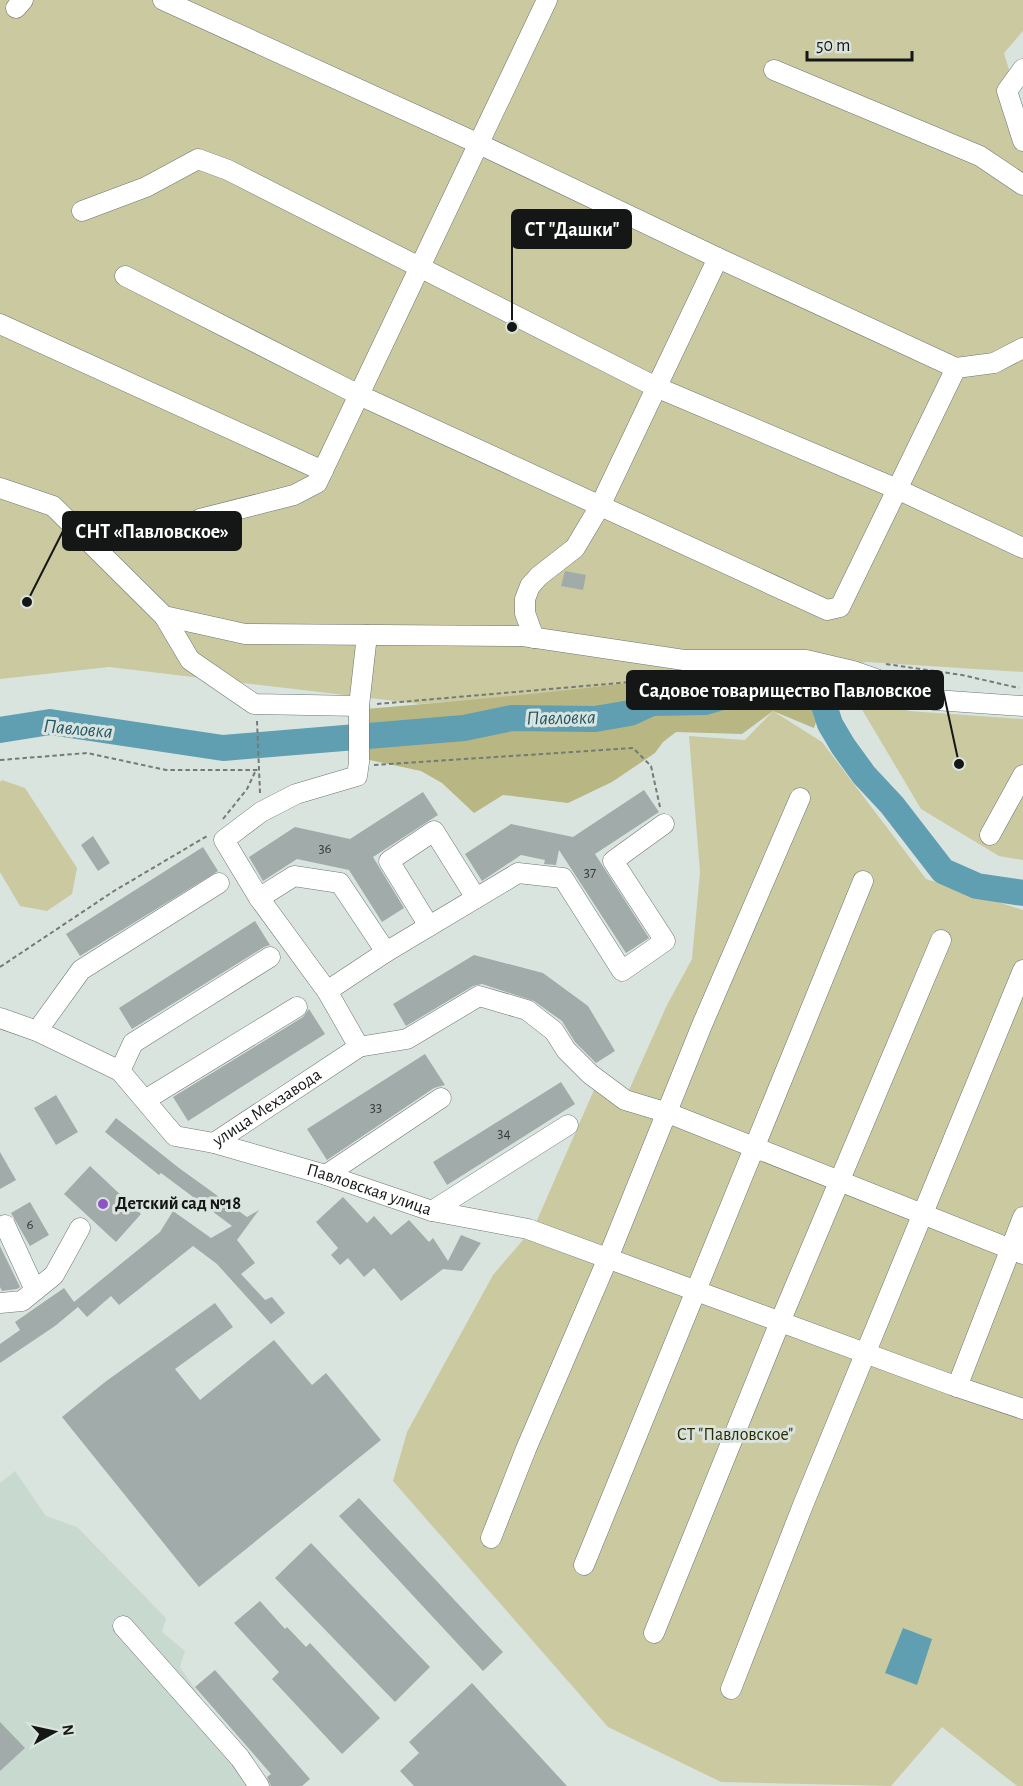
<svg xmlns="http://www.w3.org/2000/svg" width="1023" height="1786" viewBox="0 0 1023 1786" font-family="'Alegreya Sans',sans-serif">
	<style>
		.built { fill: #c8d9d0 }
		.green { fill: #cbc9a0 }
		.forest { fill: #b8b682 }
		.water { fill: #609eb1 }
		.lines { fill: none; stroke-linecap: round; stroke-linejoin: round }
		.river { stroke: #609eb1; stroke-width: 26 }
		.building { fill: #a0abaa }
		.minor-casing { stroke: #6d7571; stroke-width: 21 }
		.path { stroke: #747b77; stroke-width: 2; stroke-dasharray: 4.5 3; stroke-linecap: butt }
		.minor { stroke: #fff; stroke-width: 20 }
		.poi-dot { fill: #8e52c9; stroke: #dae4df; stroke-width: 2 }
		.labels { text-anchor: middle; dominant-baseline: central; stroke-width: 6; stroke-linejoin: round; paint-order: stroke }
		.number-label { font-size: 15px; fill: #373c3a }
		.street-label { font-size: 18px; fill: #141715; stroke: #dae4df }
		.poi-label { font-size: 18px; font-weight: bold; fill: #141715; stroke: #dae4df; text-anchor: start }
		.park-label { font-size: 18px; fill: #2d2a00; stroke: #dae4df }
		.water-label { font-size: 20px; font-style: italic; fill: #235766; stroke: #dae4df }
		.leader { fill: none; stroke: #141715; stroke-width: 2 }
		.callout-dot { fill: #141715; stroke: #dae4df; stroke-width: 2 }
		.callout { fill: #141715; stroke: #141715; stroke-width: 2 }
		.callout-label { font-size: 20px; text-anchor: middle; font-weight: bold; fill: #fff }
	</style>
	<rect width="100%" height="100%" fill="#dae4df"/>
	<polygon class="built" points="15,1471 46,1516 77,1527 166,1618 162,1632 185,1651 180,1667 262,1786 0,1786 0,1483"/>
	<g class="green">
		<polygon points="0,0 1023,0 1023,31 1004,53 1023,116 1023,672 867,662 725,680 420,704 109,667 0,679"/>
		<polygon points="851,691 909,711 1023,719 1023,860 999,856 921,809"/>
		<polygon points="773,711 822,742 926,879 1023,910 1023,1786 1017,1786 942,1727 891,1786 721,1782 608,1727 393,1481 407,1432 493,1275 534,1227 594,1090 625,1099 667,1005 692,959 700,872 689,736 745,740"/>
		<polygon points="2,780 25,788 77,868 72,894 47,911 20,906 0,872 0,782"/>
	</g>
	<path class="forest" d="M746,666L805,667L831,679L814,728L773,711L742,734L676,732L663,742L655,753L612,782L568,803L503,795L474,813L442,783L421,771L365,759L366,709C493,698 620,687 746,666Z"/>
	<polygon class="water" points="903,1628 932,1639 917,1685 885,1673"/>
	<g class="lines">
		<polyline class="river" points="0,730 50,722 223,748 464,728 512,718 595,719 630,713 652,703 705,702 769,683 792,685 822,699 830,724 843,746 864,775 892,805 943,871 977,886 1023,893"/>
	</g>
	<g class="building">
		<polygon points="565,571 586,575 583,590 561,586"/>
		<polygon points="644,790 659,812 595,854 649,938 626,953 559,850 556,865 544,864 545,860 521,855 482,881 465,854 511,824 573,837"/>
		<polygon points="423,792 438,815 373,857 404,908 382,922 349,870 297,859 263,881 249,857 295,827 350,839"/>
		<polygon points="93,836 110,863 98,871 81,845"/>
		<polygon points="203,847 218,871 80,956 66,934"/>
		<polygon points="255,921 270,945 264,947 132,1029 119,1008"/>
		<polygon points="474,955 543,973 588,1006 615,1051 596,1063 575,1042 562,1021 534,1001 482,984 473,986 406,1026 393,1004"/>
		<polygon points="309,1009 325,1034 188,1121 173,1097 303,1017"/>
		<polygon points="425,1054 445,1085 434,1088 327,1160 307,1129"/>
		<polygon points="561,1082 575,1104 447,1185 433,1162"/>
		<polygon points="56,1095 78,1132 56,1145 34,1108"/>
		<polygon points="116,1118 179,1168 247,1217 259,1210 237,1240 255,1263 241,1274 265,1300 272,1297 285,1313 271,1324 217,1264 193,1246 119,1305 111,1296 87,1317 78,1307 55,1326 0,1363 0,1344 20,1330 15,1322 64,1288 74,1302 160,1232 173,1211 211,1238 232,1226 161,1173 159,1175 105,1132"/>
		<polygon points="0,1152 16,1180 0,1189"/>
		<polygon points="90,1166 141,1214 116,1242 64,1194"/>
		<polygon points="343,1197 367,1223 374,1216 391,1235 409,1220 429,1242 433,1238 448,1261 461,1235 481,1243 462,1271 443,1269 401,1301 374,1268 364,1277 348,1258 340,1265 331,1255 338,1248 316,1222"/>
		<polygon points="30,1202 49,1235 30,1246 11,1213"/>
		<polygon points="0,1246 20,1287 17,1289 2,1291 0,1287"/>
		<polygon points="215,1303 233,1327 175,1369 200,1400 274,1340 312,1385 326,1373 381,1440 199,1587 62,1417 105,1382"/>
		<polygon points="359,1498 503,1652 483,1671 339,1516"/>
		<polygon points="311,1543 430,1667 395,1702 275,1578"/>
		<polygon points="260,1601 285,1629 287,1627 306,1647 310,1643 380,1718 342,1754 272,1679 279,1672 234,1623"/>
		<polygon points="215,1670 310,1779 302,1786 271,1786 267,1777 271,1774 195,1687"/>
		<polygon points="472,1683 567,1786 414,1786 400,1771 419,1753 409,1742"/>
		<polygon points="0,1722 25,1748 0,1771"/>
	</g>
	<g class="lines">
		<g class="minor-casing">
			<g id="minor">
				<polyline points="163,0 477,143 718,258 600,506 575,548 539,576 530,586 525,599 525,613 534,638"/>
				<polyline points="16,8 23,0"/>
				<polyline points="1023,69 1007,91 1023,141"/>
				<polyline points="774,70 980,156 1023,185"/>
				<polyline points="82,211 146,187 198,159 228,170 656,387 897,489 1023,548"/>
				<polyline points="718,258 956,368 994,363 1023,348"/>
				<polyline points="125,276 359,395 827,610 840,607 956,368"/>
				<polyline points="0,324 323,471"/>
				<polyline points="0,488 53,506 164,616 245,634 523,636 684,660 806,660 853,671 935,700 1023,706"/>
				<polyline points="200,519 294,495 317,483 547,0"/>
				<polyline points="164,616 190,660 254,704 359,706"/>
				<polyline points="990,835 1023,775"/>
				<polyline points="259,898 294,876 340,883 386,952"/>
				<polyline points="429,926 389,861 434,831 476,898"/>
				<polyline points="327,991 386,952 518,873 563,878 622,971 665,941 613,861 664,824"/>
				<path id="s1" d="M0,1018L37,1031L120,1071L175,1136L214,1143L359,1047L327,991L259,898L224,840L261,812L296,794L357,776L359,762V706L367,635"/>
				<polyline points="37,1031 81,970 219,883"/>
				<polyline points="358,1047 407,1039 479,996 527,1010 554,1031 566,1050 590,1074 625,1100 668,1113 1023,1254"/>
				<polyline points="120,1071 133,1043 270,957"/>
				<polyline points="145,1100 297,1007"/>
				<path id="s2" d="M214,1143L326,1175L432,1211L528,1229L952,1385L1023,1409"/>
				<polyline points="326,1175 441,1098"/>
				<polyline points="432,1211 568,1125"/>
				<polyline points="5,1225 35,1290"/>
				<polyline points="0,1303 22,1301 54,1275 80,1228"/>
				<polyline points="957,1387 1023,1217"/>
				<polyline points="491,1538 526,1449 608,1258 702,1025 800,798"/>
				<polyline points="584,1565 863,881"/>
				<polyline points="123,1626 240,1758 259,1786"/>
				<polyline points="654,1633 780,1322 941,940"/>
				<polyline points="731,1689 803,1505 1023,970"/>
			</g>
		</g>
		<g class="path">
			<polyline points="886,664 962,675 1019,688"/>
			<polyline points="377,704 642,681 667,675"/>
			<polyline points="257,721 260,793"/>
			<polyline points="0,760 87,753 166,770 260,770"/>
			<polyline points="374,765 633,748 651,766 660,807"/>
			<polyline points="223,819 247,789 256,770"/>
			<polyline points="0,967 114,891 207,836"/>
		</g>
		<use href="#minor" class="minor"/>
	</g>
	<circle class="poi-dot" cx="103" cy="1204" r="6"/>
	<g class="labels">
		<g class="number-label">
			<text x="325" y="848">36</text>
			<text x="590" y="872">37</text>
			<text x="376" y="1107">33</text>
			<text x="504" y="1133">34</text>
			<text x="30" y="1224">6</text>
		</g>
		<g class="street-label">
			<text stroke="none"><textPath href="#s1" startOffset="320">улица Мехзавода</textPath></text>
			<text stroke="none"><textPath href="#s2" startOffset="162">Павловская улица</textPath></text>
		</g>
		<g class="poi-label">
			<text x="115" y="1204">Детский сад №18</text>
		</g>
		<g class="park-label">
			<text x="735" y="1435">СТ "Павловское"</text>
		</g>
		<g class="water-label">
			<text transform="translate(561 718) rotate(-1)">Павловка</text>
			<text transform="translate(78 729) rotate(5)">Павловка</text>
		</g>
	</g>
	<path class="leader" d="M512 327L512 229M27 602L63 531M959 764L943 690"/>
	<g class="callout-dot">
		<circle cx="512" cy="327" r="6"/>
		<circle cx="27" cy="602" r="6"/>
		<circle cx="959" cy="764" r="6"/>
	</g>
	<g class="callout">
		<rect x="512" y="210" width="119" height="38" rx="6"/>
		<rect x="63" y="512" width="178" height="38" rx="6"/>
		<rect x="627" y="671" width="316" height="38" rx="6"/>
	</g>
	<g class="callout-label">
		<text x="572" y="236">СТ "Дашки"</text>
		<text x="152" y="538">СНТ «Павловское»</text>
		<text x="785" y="697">Садовое товарищество Павловское</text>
	</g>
	<g transform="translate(54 1732) rotate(82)" stroke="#dae4df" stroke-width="4.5" paint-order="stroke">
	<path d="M0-4.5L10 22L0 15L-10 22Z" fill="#141715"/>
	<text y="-9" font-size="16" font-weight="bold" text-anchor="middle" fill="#141715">N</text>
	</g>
	<path d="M807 51v9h105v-9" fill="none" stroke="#141715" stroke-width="3"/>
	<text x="816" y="51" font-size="18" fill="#141715" stroke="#dae4df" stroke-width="4.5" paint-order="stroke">50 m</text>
</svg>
